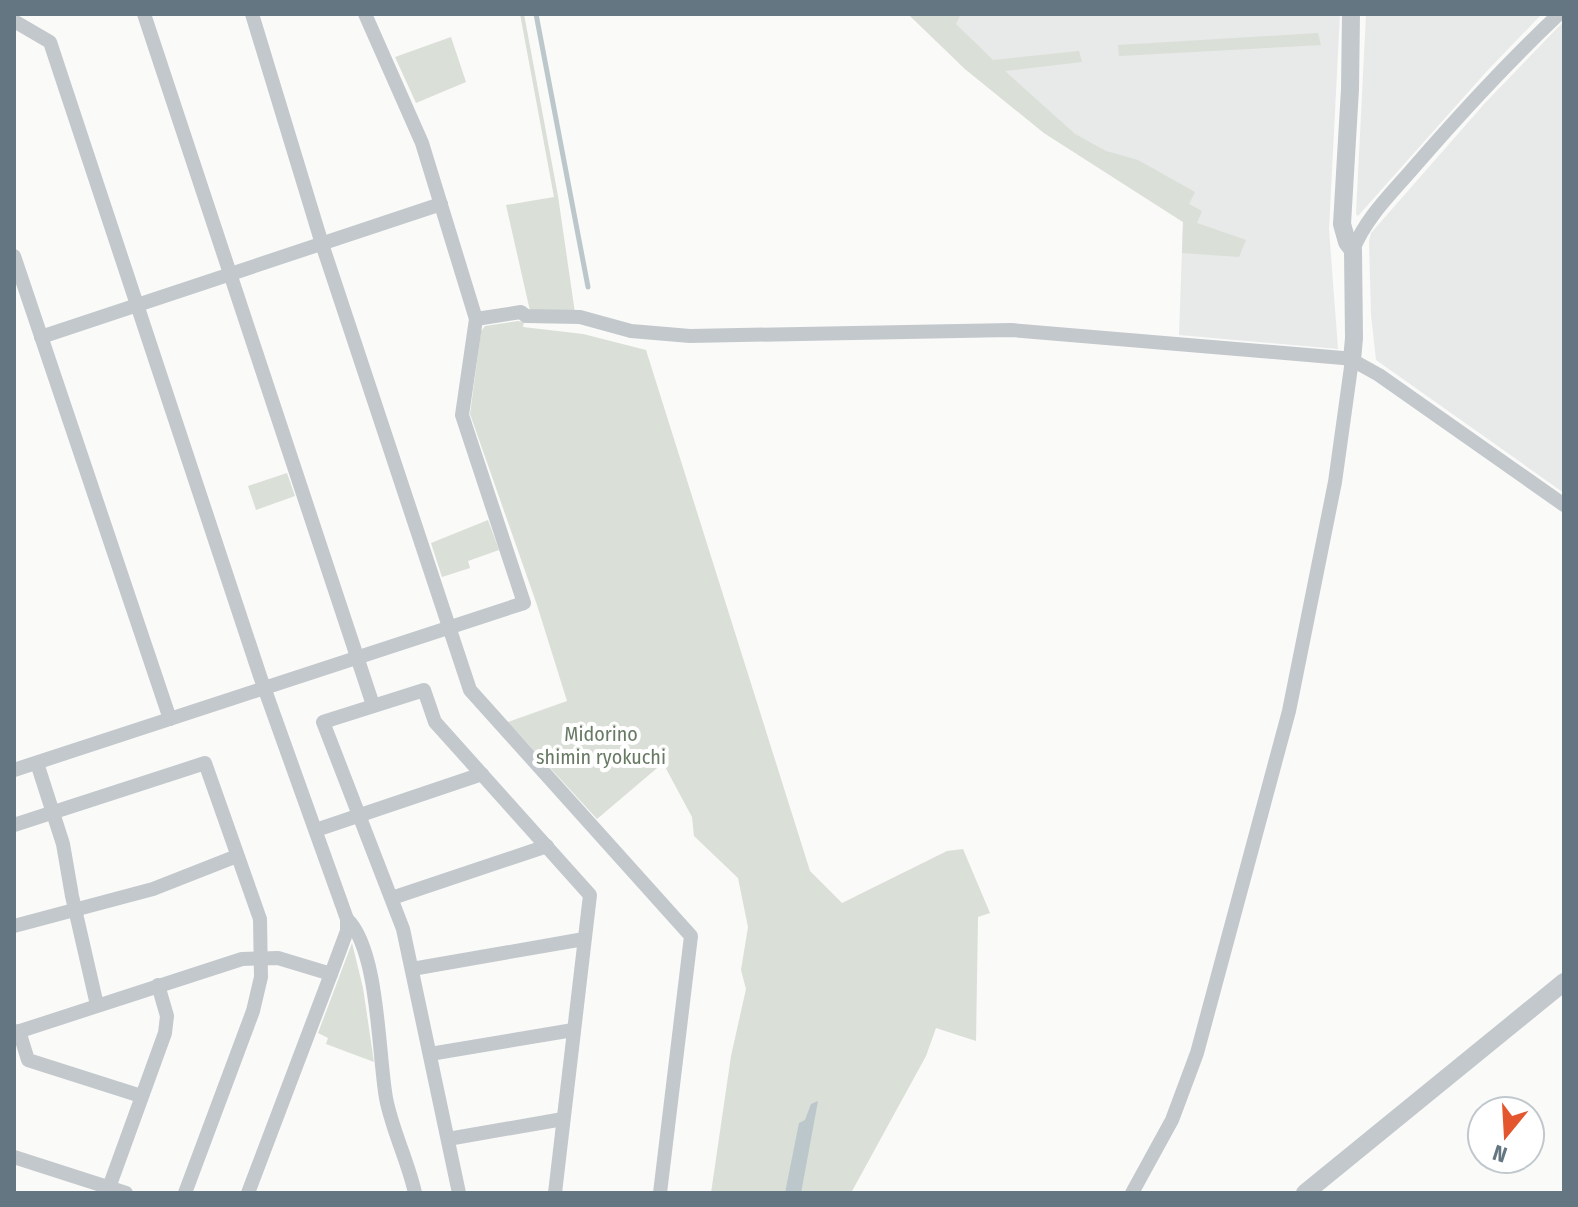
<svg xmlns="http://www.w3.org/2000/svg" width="1578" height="1207" viewBox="0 0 1578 1207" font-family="'Fira Sans Condensed',sans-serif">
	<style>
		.built { fill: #e8e9e9 }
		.green { fill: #dadfd7 }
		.water { fill: #bbc7cb }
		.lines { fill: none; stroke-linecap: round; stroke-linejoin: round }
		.stream { stroke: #bbc7cb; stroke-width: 5 }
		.minor { stroke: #c3c8cc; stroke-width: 14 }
		.tertiary { stroke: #c3c8cc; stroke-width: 18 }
		.labels { text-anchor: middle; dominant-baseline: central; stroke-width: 8; stroke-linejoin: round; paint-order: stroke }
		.park-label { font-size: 20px; fill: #687a64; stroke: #fff }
	</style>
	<rect width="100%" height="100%" fill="#fafaf8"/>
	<g class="built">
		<polygon points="908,14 1340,14 1329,229 1338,349 1179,335 1183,222 1044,133 965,69"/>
		<polygon points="1366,14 1542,14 1487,71 1358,216 1356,214"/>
		<polygon points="1564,21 1564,493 1376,360 1371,315 1369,241 1371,233 1485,103"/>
	</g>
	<g class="green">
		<polygon points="520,14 524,14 558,196 575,313 530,311 506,205 554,197"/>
		<polygon points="908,14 961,14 956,24 993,60 1079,51 1082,62 1005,71 1075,134 1106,151 1138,160 1195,192 1189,204 1202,211 1197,223 1246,240 1239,257 1182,253 1183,222 1044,133 965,69"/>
		<polygon points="1318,33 1321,45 1119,56 1118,45"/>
		<polygon points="451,37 466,82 416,103 395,57"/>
		<polygon points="518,321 524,322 523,327 583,334 646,350 810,871 842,903 947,851 963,849 990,913 978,917 976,1041 936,1028 926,1056 851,1193 711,1193 731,1056 746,989 741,970 748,927 738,878 694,836 692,817 663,763 597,819 508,722 567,701 537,605 470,414 481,331 485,326"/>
		<polygon points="287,473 295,496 256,510 248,486"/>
		<polygon points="488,520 499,550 468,561 470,568 442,577 431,543"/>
		<polygon points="352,943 363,988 374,1062 326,1044 328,1038 318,1033"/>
	</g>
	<polygon class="water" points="818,1101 801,1193 785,1193 799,1123 805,1120 811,1104"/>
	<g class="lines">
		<polyline class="stream" points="536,14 588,287"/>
		<g class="minor">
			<polyline points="144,14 373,705"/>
			<polyline points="252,14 322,244 470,690 691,936 660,1193"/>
			<polyline points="365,14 422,143 476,319"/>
			<polyline points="14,21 50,42 260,676 347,919 347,931 331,974 248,1193"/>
			<path d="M1353,250C1366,217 1392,193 1415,166C1461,113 1508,62 1559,14"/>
			<polyline points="14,256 170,719"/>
			<polyline points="41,337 441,204"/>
			<polyline points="37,763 63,844 72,896 97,1005"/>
			<polyline points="14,770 524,603 462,415 476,319 521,312 526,316 580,317 631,331 690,336 1011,330 1343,358 1352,360 1379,375 1564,505"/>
			<polyline points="14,825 205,763 260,919 261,977 253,1011 185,1193"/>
			<polyline points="316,830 482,774"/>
			<polyline points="392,898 547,846"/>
			<path d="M347,919C379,950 378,1053 386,1098C392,1130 408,1161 415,1193"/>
			<polyline points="14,926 153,889 237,856"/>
			<polyline points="412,969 584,939"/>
			<polyline points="19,1031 28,1060 141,1096"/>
			<polyline points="14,1033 242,959 278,958 331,974"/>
			<polyline points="430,1054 573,1030"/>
			<polyline points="448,1139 563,1119"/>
			<polyline points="14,1157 126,1193"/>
			<polyline points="107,1193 165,1033 167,1016 158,985"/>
			<polyline points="459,1193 403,929 323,722 424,690 435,722 590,895 555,1193"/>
			<polyline points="1132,1193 1172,1120 1197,1053 1289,711 1335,482 1352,360"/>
		</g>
		<g class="tertiary">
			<polyline points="1351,14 1350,89 1342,224 1347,242 1353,250 1354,338 1352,360"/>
			<polyline points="1305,1193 1564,982"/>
		</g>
	</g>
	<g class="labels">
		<g class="park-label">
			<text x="601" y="734">Midorino<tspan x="601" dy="23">shimin ryokuchi</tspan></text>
		</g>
	</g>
	<rect width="1578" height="1207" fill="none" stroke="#657683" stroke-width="32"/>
	<g transform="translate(1506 1135) rotate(198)"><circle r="38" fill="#ffffff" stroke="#c1c8cd" stroke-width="2"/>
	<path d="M0-6L14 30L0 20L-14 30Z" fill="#e4572e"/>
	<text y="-12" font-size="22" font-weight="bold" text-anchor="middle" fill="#657683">N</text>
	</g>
</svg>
